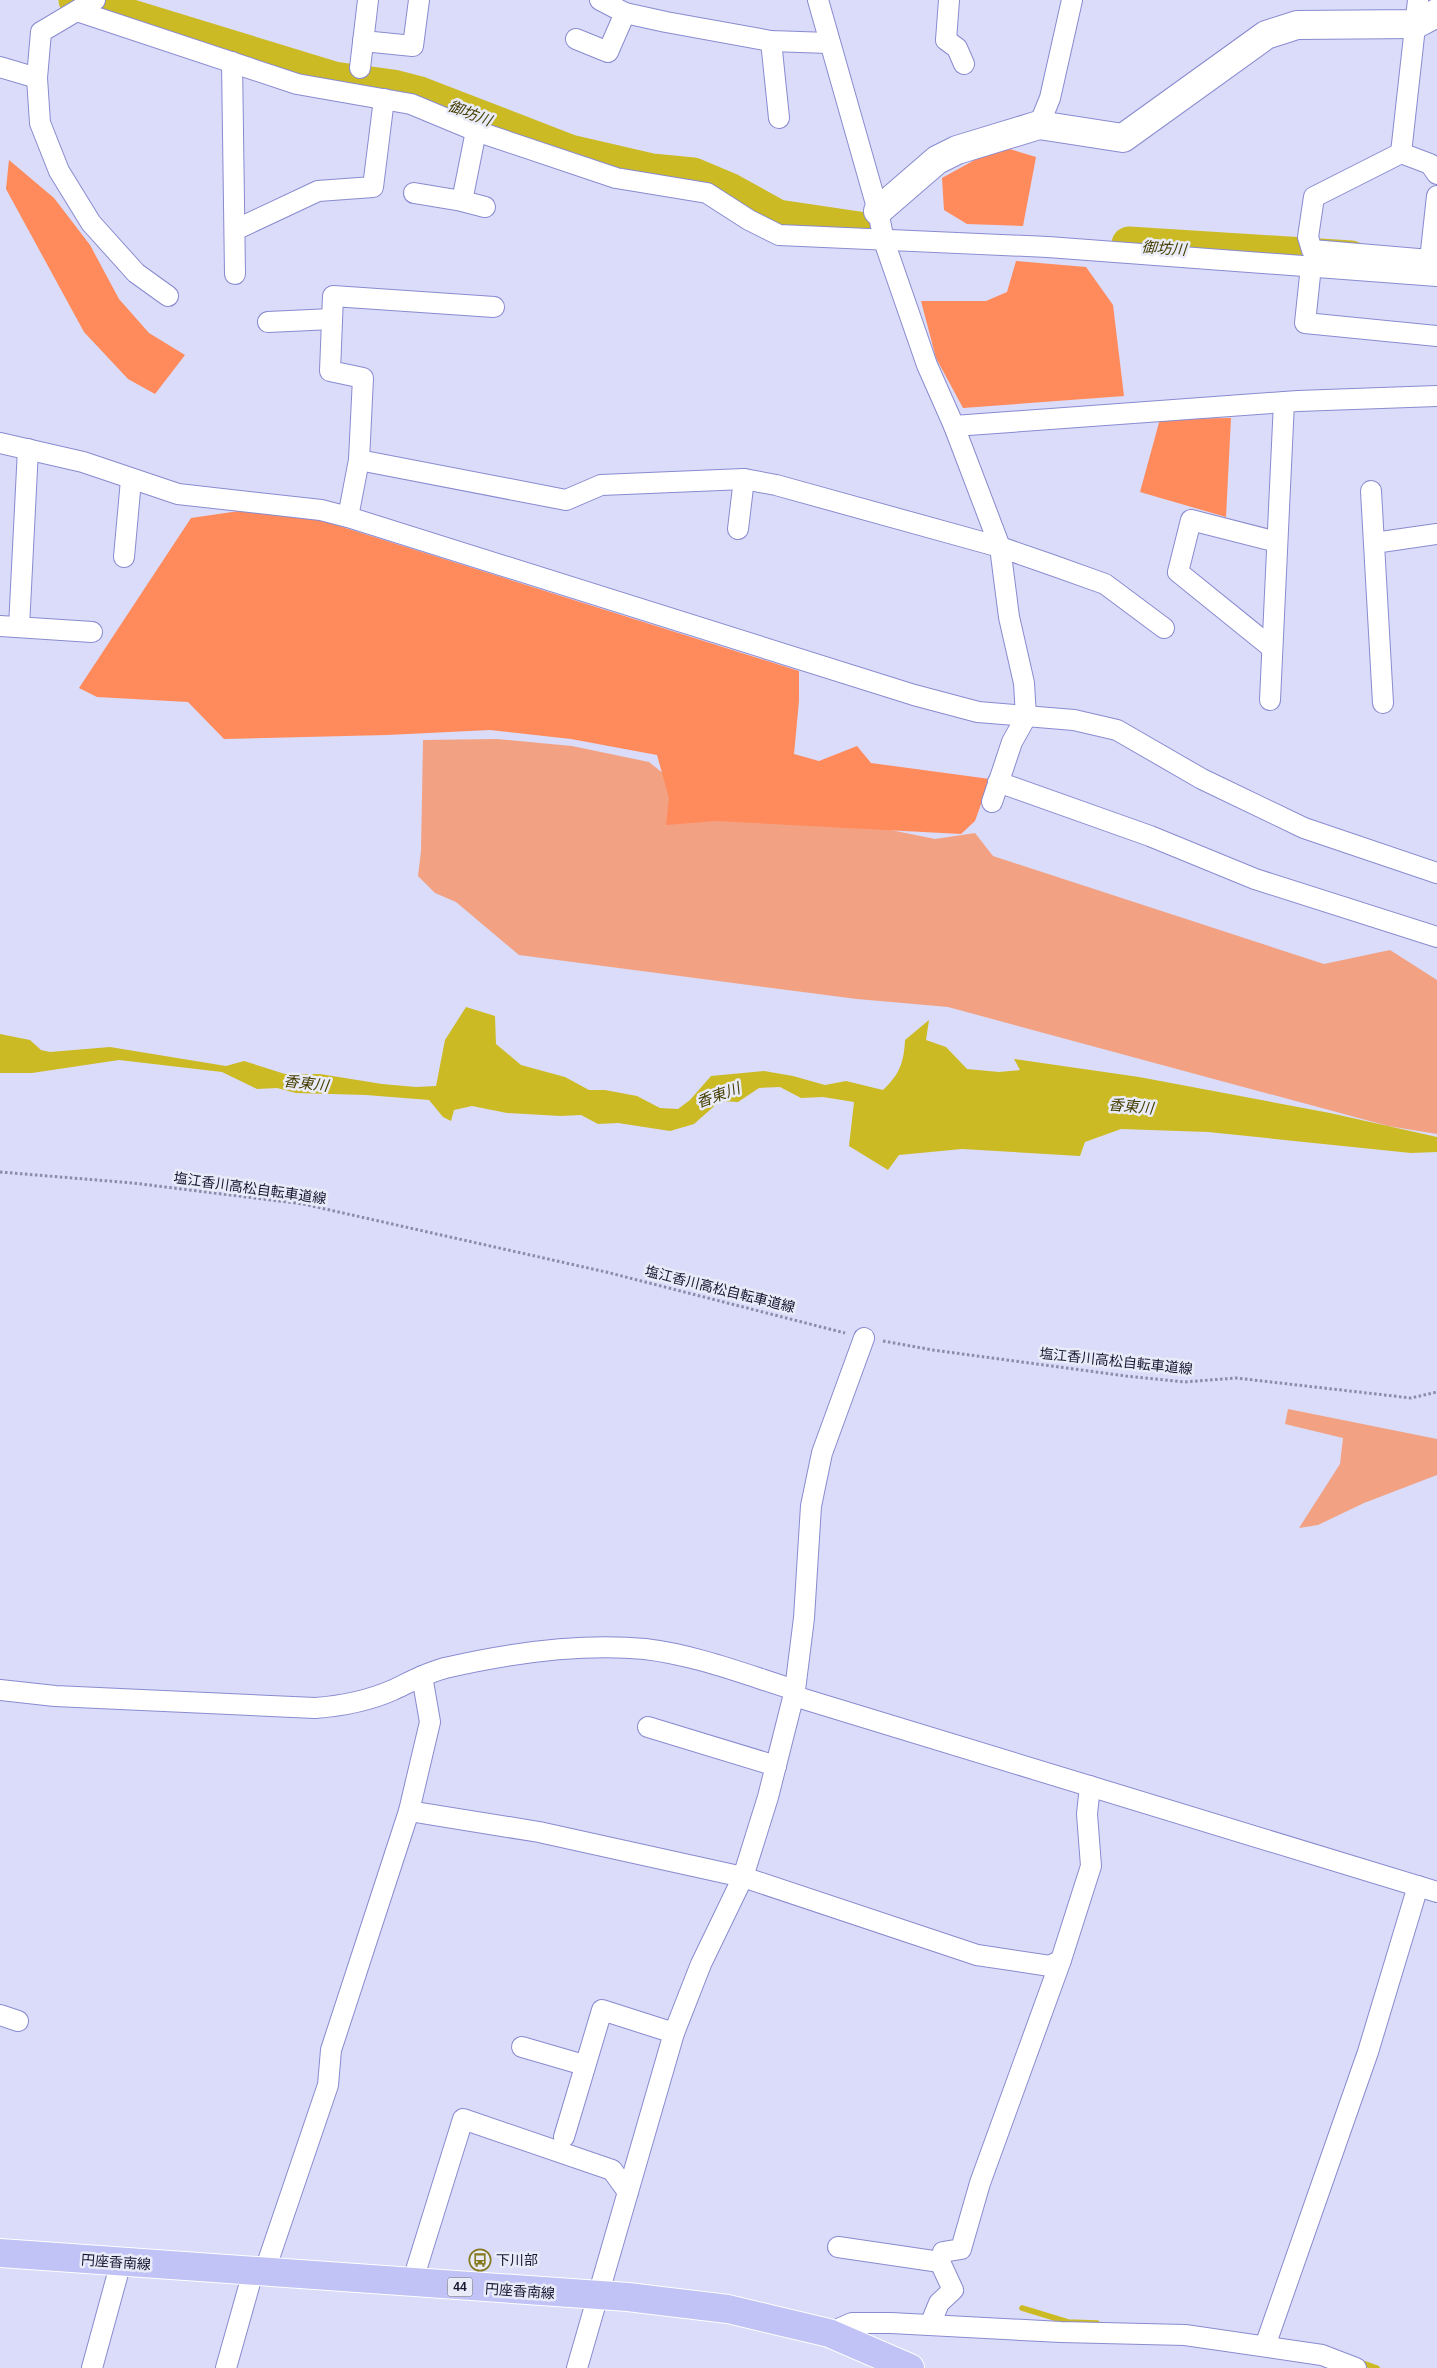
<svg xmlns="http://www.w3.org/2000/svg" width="1437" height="2368" viewBox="0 0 1437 2368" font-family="Arial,'Noto Sans JP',sans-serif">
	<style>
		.green { fill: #f2a282 }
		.forest { fill: #ff8a5b }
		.water { fill: #ccba24 }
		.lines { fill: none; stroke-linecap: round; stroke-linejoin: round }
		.stream { stroke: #ccba24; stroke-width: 5.5 }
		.river { stroke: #ccba24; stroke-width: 35 }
		.street-casing { stroke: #898bcf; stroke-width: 22 }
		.secondary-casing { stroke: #898bcf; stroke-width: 30 }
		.primary-casing { stroke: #fff; stroke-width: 30 }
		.path { stroke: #8b8ca8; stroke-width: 3; stroke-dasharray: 2.5 2.5; stroke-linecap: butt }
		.street { stroke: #fff; stroke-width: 20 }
		.secondary { stroke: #fff; stroke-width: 28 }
		.primary { stroke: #c1c2f5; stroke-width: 28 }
		.labels { text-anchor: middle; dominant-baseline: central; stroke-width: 5; stroke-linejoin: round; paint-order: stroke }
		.shield { fill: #e9ebf9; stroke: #56566c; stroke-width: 1 }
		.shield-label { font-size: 12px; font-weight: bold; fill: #171630 }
		.street-label { font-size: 14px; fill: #171630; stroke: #e9ebf9 }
		.poi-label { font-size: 14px; fill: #171630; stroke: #e9ebf9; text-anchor: start }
		.water-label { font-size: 15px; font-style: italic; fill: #453e02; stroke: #e9ebf9 }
	</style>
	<rect width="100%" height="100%" fill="#dadcf9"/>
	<g class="green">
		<polygon points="497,739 572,746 649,762 709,810 837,819 935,839 975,833 993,856 1324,964 1390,950 1437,980 1437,1134 1388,1126 948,1007 857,999 519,955 456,902 435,893 418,876 421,851 423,740"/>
		<polygon points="1288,1409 1437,1439 1437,1475 1364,1503 1318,1525 1299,1528 1340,1464 1343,1438 1285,1424"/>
	</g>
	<g class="forest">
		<polygon points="1000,146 1036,157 1023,226 967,224 944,210 942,178"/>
		<polygon points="9,160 54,198 90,245 119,299 149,333 185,355 155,394 128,379 84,332 6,189"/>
		<polygon points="1016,261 1086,267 1113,305 1124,396 963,408 936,358 921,301 986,301 1007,292"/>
		<polygon points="1231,418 1226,517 1140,492 1160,419"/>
		<polygon points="239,511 317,519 799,671 799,701 794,754 819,761 857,746 871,763 990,779 975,821 961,834 716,821 666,825 669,798 657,755 571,739 490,730 387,735 224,739 188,702 97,697 79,688 191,518"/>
	</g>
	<path class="water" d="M466,1007L495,1016L496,1044L521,1065L565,1077L589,1090H605L637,1096L660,1108L678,1109L690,1100L711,1076L764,1071L793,1076L825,1085L846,1081L883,1090C899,1075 904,1063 905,1040L929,1020L926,1040L946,1047L967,1069L999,1072L1020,1070L1014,1059L1139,1077L1330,1113L1437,1137V1152L1411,1153L1208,1132L1121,1129L1085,1142L1080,1156L962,1149L899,1155L888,1170L849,1146L854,1102L823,1097L801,1098L780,1087L759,1088L738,1102L720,1101L694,1124L670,1131L618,1123L598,1124L581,1115L561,1116L507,1113L472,1106L454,1110L451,1121L443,1117L429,1100L366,1095L296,1093L277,1088L257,1089L222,1072L119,1060L32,1073H0V1034L30,1040L41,1050L50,1052L110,1047L226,1066L244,1061L285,1074H320L382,1084L416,1087L436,1086L445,1040Z"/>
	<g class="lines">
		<g class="stream">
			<polyline points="1022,2308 1068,2322 1097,2323"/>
			<polyline points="1357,2361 1377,2368"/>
		</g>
		<g class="river">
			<polyline points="76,0 334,79 393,87 420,94 570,152 652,171 693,175 731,191 778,217 859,229"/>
			<polyline points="1129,244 1351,258"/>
		</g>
		<g class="street-casing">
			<g id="street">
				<polyline points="95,0 41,32 37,78 40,123 59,171 91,223 136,273 168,296"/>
				<polyline points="600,0 625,13 666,22 771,41 829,43"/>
				<polyline points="818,0 878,211 884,241 927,365 954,426 1000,547 1009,617 1024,683 1026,717 1012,742 992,802"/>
				<polyline points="949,0 946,40 957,48 964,64"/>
				<polyline points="77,11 297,84 411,104 476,131 616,178 707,193 749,220 779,235 1048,247 1437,276"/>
				<polyline points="576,39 608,52 625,13"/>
				<polyline points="363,41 413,46 419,0"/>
				<polyline points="771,41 779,118"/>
				<polyline points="232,62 235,274"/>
				<polyline points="0,67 37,78"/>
				<polyline points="360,68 368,0"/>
				<polyline points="1039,125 1050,98 1072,0"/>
				<polyline points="1401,153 1418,0"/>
				<polyline points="1437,174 1430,164 1401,153 1314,197 1308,237 1312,250 1430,260 1437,196"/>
				<polyline points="414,193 462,201 485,207"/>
				<polyline points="462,201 476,131"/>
				<polyline points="235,230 318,191 373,187 384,99"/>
				<polyline points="1311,266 1305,323 1437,336"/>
				<polyline points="268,322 332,319"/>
				<polyline points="954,426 1298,401 1437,396"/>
				<polyline points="0,443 83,462 178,494 321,510 348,517 914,695 978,712 1074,720 1117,730 1202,779 1304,828 1437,873"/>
				<polyline points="359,460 566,500 601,485 744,479 776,485 1000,547 1049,564 1105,584 1164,628"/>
				<polyline points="1371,491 1383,703"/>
				<polyline points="348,517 359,460 363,378 330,371 333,296 494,307"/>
				<polyline points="738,529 744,479"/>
				<polyline points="1374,543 1437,534"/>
				<polyline points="124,557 131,480"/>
				<polyline points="0,626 92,632"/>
				<polyline points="19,627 28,449"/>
				<polyline points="1272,648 1178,572 1191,520 1277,542"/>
				<polyline points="1270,700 1284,402"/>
				<polyline points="998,782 1150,836 1255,879 1437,937"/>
				<path d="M0,1690L55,1696L315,1708C342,1706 368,1701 393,1690C410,1682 426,1673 445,1668C510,1653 578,1643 645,1649C696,1655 747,1675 795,1690"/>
				<polyline points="794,1696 1437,1892"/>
				<polyline points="648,1727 776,1766"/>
				<polyline points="409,1811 539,1832 743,1877 977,1955 1050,1966 1061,1960 1091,1866 1087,1814 1090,1786"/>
				<polyline points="0,2015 18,2021"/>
				<polyline points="522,2047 584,2065"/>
				<polyline points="564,2137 602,2010 674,2033"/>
				<polyline points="838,2247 940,2262"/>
				<polyline points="264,2273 328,2085 331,2050 409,1811 430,1722 422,1676"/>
				<polyline points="412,2283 463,2119 612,2170 628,2192"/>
				<polyline points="930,2325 939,2303 953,2290 940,2262 943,2252 961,2249 980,2183 1061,1960"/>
				<polyline points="829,2333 852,2323 891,2323 1061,2332 1185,2335 1322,2355 1356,2368"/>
				<polyline points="1265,2346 1368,2052 1418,1886"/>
				<polyline points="92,2368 121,2262"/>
				<polyline points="226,2368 253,2272"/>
				<polyline points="577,2368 674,2033 701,1964 743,1877 768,1797 795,1690 804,1618 811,1506 822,1453 864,1338"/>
			</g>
		</g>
		<g class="secondary-casing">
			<polyline id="secondary" points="878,211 937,160 957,150 1039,125 1123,138 1266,35 1297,25 1416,24 1437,13"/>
		</g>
		<g class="primary-casing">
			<polyline id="primary" points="0,2253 628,2297 728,2309 829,2333 910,2368"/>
		</g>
		<g class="path">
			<polyline points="0,1172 133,1183 303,1204 606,1272 845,1333"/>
			<polyline points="883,1341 933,1350 1126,1376 1184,1382 1236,1378 1411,1398 1437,1392"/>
		</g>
		<use href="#street" class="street"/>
		<use href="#secondary" class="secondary"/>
		<use href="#primary" class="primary"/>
	</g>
	<defs>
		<g id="bus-ring" transform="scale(1.125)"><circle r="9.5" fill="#e9ebf9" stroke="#857a1f" stroke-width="1.5"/><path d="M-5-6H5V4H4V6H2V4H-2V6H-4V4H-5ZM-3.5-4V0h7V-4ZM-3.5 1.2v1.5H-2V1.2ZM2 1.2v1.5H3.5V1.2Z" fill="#857a1f"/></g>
	</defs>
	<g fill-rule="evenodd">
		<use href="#bus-ring" x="480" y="2260"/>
	</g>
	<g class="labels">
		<rect class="shield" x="447.5" y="2277.5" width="25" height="19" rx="4"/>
		<g class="shield-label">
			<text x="460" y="2287">44</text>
		</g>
		<g class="street-label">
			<text transform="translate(250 1188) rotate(8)">塩江香川高松自転車道線</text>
			<text transform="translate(720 1289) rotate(14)">塩江香川高松自転車道線</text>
			<text transform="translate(1116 1361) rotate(6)">塩江香川高松自転車道線</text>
			<text transform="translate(116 2262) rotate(4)">円座香南線</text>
			<text transform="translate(520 2291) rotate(4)">円座香南線</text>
		</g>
		<g class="poi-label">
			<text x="496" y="2260">下川部</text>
		</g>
		<g class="water-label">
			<text transform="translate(470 113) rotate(21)">御坊川</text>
			<text transform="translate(1164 248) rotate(4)">御坊川</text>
			<text transform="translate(306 1083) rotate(7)">香東川</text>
			<text transform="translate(718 1095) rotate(-20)">香東川</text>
			<text transform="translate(1131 1106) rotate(5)">香東川</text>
		</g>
	</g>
</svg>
